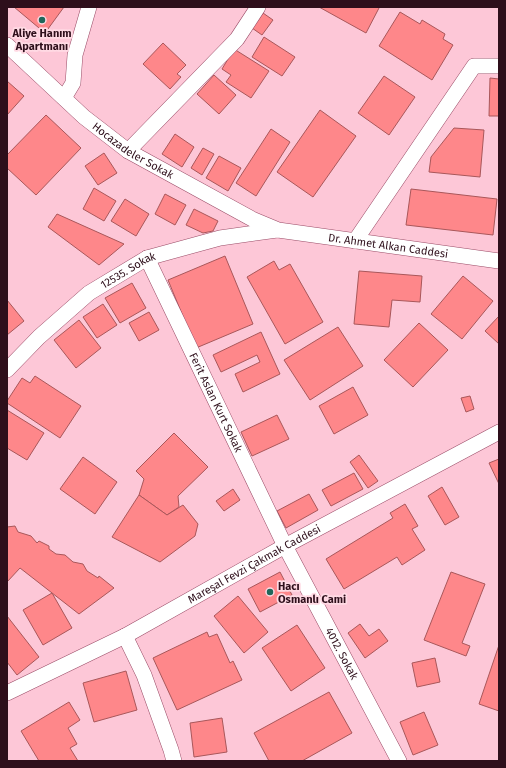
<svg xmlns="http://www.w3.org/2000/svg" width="506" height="768" viewBox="0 0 506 768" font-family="'Fira Sans',sans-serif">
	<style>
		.building { fill: #fe878a; stroke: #a9575a }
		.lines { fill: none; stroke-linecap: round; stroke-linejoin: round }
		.minor-casing { stroke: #9a4c67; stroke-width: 16 }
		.minor { stroke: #fff; stroke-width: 15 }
		.poi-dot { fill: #20675a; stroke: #ffdae4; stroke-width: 1.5 }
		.labels { text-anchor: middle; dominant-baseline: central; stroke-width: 3.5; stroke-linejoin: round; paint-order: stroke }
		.poi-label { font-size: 11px; font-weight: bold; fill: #2e0f1b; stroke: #ffdae4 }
		.street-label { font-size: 11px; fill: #2e0f1b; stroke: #ffdae4 }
	</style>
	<rect width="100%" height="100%" fill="#fdc7d7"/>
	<g class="building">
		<polygon points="14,7 64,7 45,33"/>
		<polygon points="319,7 378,7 379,8 366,33"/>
		<polygon points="400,12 420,24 422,20 445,34 443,39 453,45 432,80 379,46"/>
		<polygon points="263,13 273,20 262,35 252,28"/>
		<polygon points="264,37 295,57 282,76 252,57"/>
		<polygon points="163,43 186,65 177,74 181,77 170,89 143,64"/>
		<polygon points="234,49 269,71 251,98 226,82 231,75 222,69"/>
		<polygon points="214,75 236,95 219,114 197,94"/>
		<polygon points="384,76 415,97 389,135 358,113"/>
		<polygon points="490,78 499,79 499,116 489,116"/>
		<polygon points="7,81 24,96 7,115"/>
		<polygon points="320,110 356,136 313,197 277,172"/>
		<polygon points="46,115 81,148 36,195 7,168 7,155"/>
		<polygon points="454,128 484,130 480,177 429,172 431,157"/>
		<polygon points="271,129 290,142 256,196 236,183"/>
		<polygon points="175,134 194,147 182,167 162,154"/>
		<polygon points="203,148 214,154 202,175 191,168"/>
		<polygon points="104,153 117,173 98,185 85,166"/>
		<polygon points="219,156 241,168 228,191 206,178"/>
		<polygon points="94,188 116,201 104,221 83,209"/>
		<polygon points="411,189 497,199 493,235 406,225"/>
		<polygon points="165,194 186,205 175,225 155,214"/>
		<polygon points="125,199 149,214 136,236 111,221"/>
		<polygon points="194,209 218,221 213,231 203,233 186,225"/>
		<polygon points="57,214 124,244 99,265 48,227"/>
		<polygon points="225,256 253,324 196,348 168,280"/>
		<polygon points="274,261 279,270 290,264 323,322 285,344 247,277"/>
		<polygon points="359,271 422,276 420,302 392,300 389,327 354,324"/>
		<polygon points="463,276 493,301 462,339 431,314"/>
		<polygon points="132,283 146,308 120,323 105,298"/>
		<polygon points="7,300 24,321 7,335"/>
		<polygon points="103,304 117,325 97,338 83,317"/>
		<polygon points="149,312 159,330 139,341 129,323"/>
		<polygon points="499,316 499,344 485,331"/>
		<polygon points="79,320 101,348 76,368 54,340"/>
		<polygon points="419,323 448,350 413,387 384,360"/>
		<polygon points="338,327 363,366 310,400 284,360"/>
		<polygon points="261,332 280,374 243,392 235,374 260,362 257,355 221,372 213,355"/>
		<polygon points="35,376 81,406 60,438 7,403 7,401 22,378 30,383"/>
		<polygon points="353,387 368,415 334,434 319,406"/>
		<polygon points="470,396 474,409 466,412 461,398"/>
		<polygon points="7,410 44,433 27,460 7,448"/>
		<polygon points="277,415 289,439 252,456 241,432"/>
		<polygon points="174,433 208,467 178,496 179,507 167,515 139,495 144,479 136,471"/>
		<polygon points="359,455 378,481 368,488 350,462"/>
		<polygon points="83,457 117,482 95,514 60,489"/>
		<polygon points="499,459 499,484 489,463"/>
		<polygon points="354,473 363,489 331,506 322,490"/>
		<polygon points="442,487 459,517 445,525 428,496"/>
		<polygon points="233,489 240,500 224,511 216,501"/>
		<polygon points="309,494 318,510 286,528 277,511"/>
		<polygon points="139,495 167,515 183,505 198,524 195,536 160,562 112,537"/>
		<polygon points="405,504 418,526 412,529 425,550 402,565 397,557 344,589 326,559 393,518 390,513"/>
		<polygon points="15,526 18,532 31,536 37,543 39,541 49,546 49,549 56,554 65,555 73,562 83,564 87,571 98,578 99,576 114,588 79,614 20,568 7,582 7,527"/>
		<polygon points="280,572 292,595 260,612 248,589"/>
		<polygon points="451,572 485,584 462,643 470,646 466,656 424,640"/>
		<polygon points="52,593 72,628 43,645 23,610"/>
		<polygon points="238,596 268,632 244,653 214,616"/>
		<polygon points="7,616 39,657 17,675 7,662"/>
		<polygon points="360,624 369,636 379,629 388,641 365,658 348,633"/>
		<polygon points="297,625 325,668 291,691 262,648"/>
		<polygon points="207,632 209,637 217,634 230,663 233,661 242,680 177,710 153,658"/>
		<polygon points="499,645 499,711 479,704"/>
		<polygon points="435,658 440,682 417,687 412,663"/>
		<polygon points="126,671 137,710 94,722 83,683"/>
		<polygon points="329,692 352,733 302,761 269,761 254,733"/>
		<polygon points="69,702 80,720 68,728 77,744 70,748 78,761 39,761 21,731"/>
		<polygon points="424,712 438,745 413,755 400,722"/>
		<polygon points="222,718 227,752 194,757 190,723"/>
	</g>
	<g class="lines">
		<g class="minor-casing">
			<g id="minor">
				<path id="s1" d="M7,45L84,117L128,151L254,220L278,230L499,261"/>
				<polyline points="64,98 73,83 75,55 89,7"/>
				<polyline points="128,151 237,39 258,7"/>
				<polyline points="355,241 474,66 499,66"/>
				<path id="s2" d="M147,258L285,546L399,761"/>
				<path id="s3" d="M7,370L39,337L89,293L147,258L220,238L277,230"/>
				<polyline points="125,636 144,675 171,750 174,761"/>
				<path id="s4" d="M7,693L125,636L285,546L499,432"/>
			</g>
		</g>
		<use href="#minor" class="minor"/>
	</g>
	<g class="poi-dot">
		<circle cx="42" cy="20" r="4"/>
		<circle cx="270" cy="592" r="4"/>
	</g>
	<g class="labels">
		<g class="poi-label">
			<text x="42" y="33">Aliye Hanım<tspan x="42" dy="13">Apartmanı</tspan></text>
			<text x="278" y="586" text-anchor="start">Hacı<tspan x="278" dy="13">Osmanlı Cami</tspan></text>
		</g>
		<g class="street-label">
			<text stroke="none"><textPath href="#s1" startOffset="165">Hocazadeler Sokak</textPath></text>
			<text stroke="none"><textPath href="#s1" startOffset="442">Dr. Ahmet Alkan Caddesi</textPath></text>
			<text stroke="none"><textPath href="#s3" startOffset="158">12535. Sokak</textPath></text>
			<text stroke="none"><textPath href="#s2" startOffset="160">Ferit Aslan Kurt Sokak</textPath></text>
			<text stroke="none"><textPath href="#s4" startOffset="279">Mareşal Fevzi Çakmak Caddesi</textPath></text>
			<text stroke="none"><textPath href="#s2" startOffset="441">4012. Sokak</textPath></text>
		</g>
	</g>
	<rect width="506" height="768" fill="none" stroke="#2e0f1b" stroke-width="16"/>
</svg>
